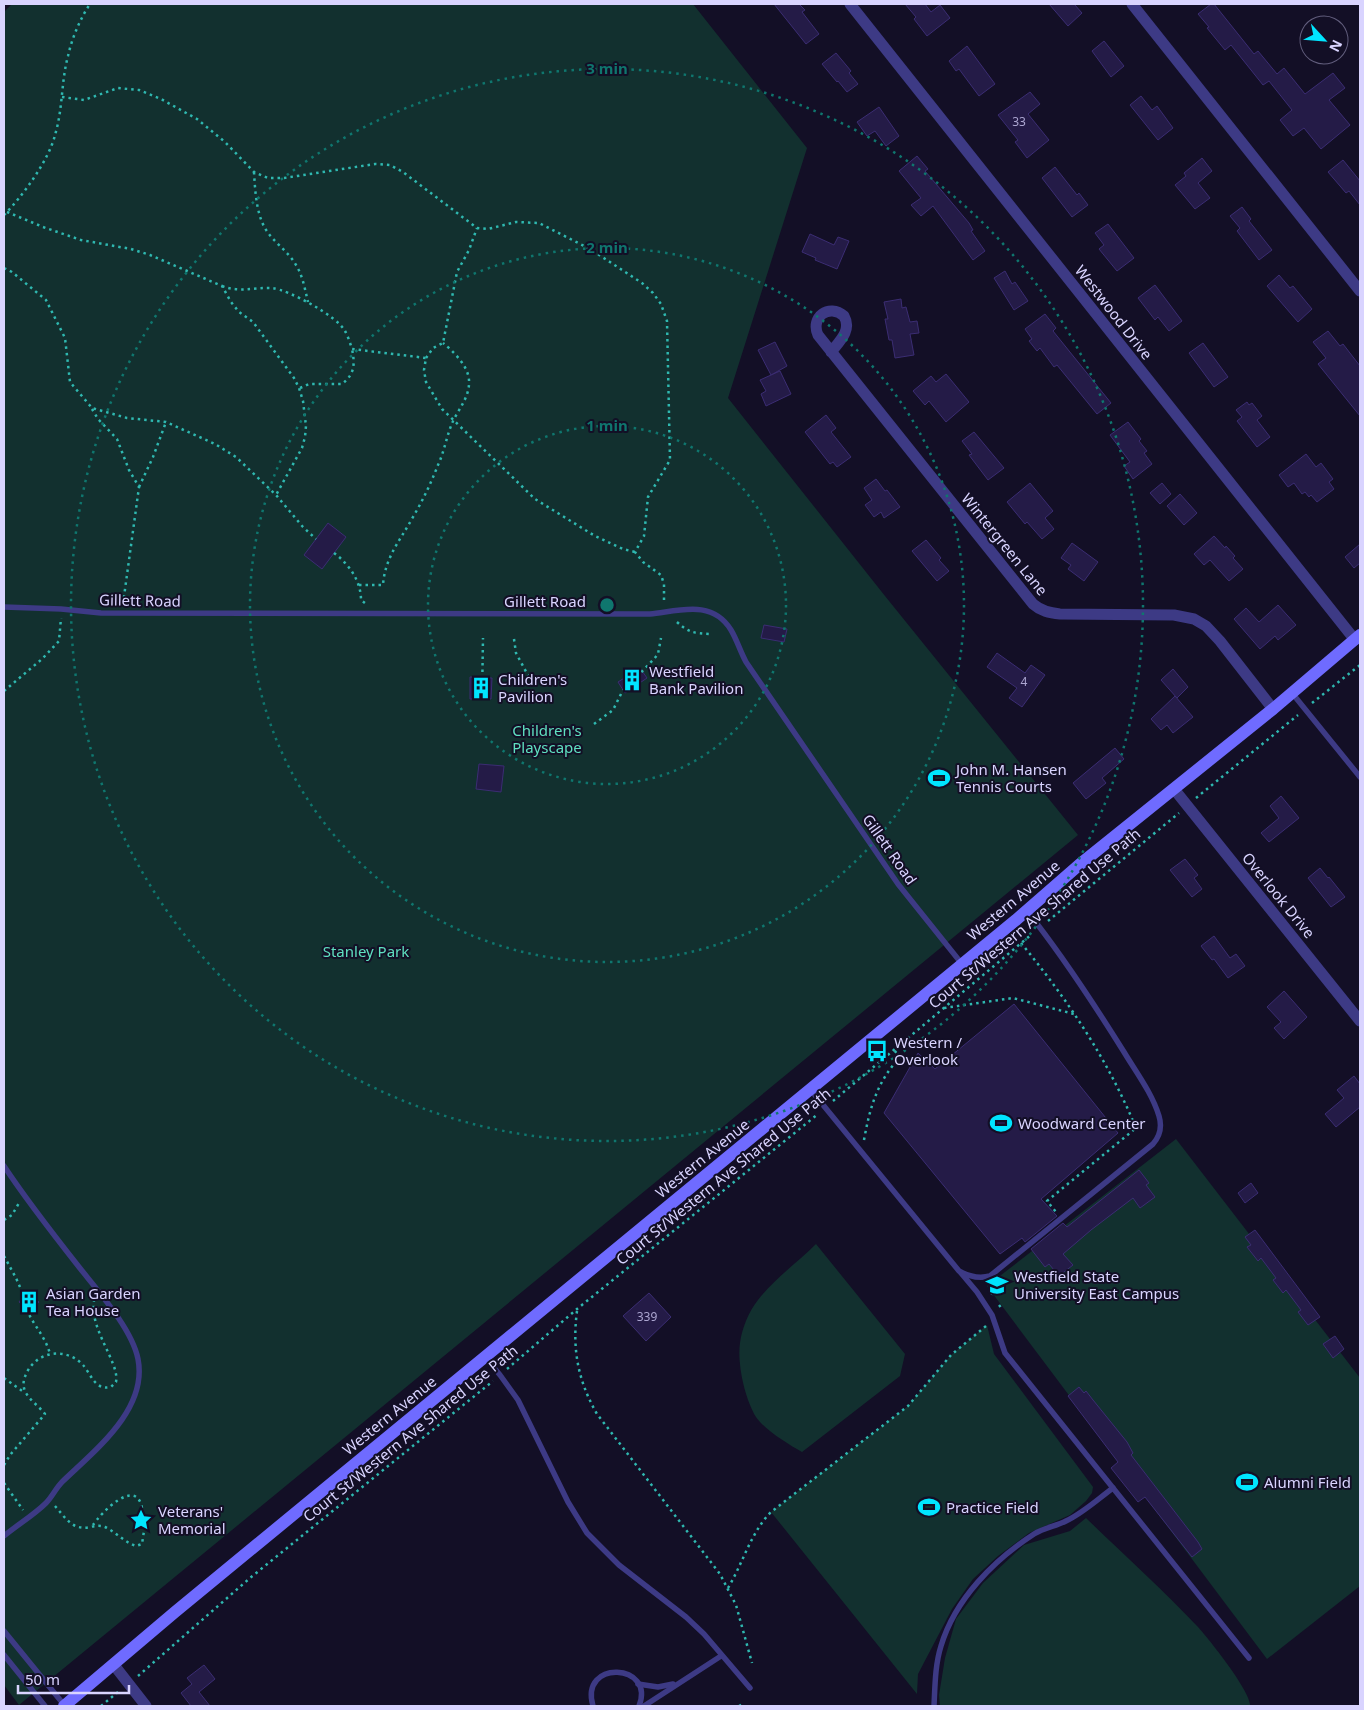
<svg xmlns="http://www.w3.org/2000/svg" width="1364" height="1710" viewBox="0 0 1364 1710" font-family="'Noto Sans',sans-serif">
	<style>
		.green { fill: #12302f }
		.building { fill: #241b47; stroke: #3b2d73 }
		.lines { fill: none; stroke-linecap: round; stroke-linejoin: round }
		.path { stroke: #2fb8b0; stroke-width: 2.5; stroke-dasharray: 2.5 4; stroke-linecap: butt }
		.lane { stroke: #3d3a85; stroke-width: 5.5 }
		.street { stroke: #3d3a85; stroke-width: 11 }
		.secondary { stroke: #6f6bff; stroke-width: 12 }
		.ring { fill: none; stroke: #0f766e; stroke-width: 2.5; stroke-dasharray: 2.5 5 }
		.labels { text-anchor: middle; dominant-baseline: central; stroke-width: 4; stroke-linejoin: round; paint-order: stroke }
		.number-label { font-size: 12px; fill: #aca6d1 }
		.street-label { font-size: 15px; fill: #d9d4ff; stroke: #130f26 }
		.poi-label { font-size: 15px; fill: #d9d4ff; stroke: #130f26; text-anchor: start }
		.park-label { font-size: 15px; fill: #5fe0c0; stroke: #130f26 }
		.centre { fill: #0f766e; stroke: #130f26; stroke-width: 2.5 }
		.ring-label { font-size: 15px; text-anchor: middle; font-weight: bold; fill: #0f766e; stroke: #130f26; stroke-width: 4; stroke-linejoin: round; paint-order: stroke }
	</style>
	<rect width="100%" height="100%" fill="#130f26"/>
	<g class="green">
		<polygon points="12,4 693,4 807,148 728,398 885,596 1078,835 19,1705 4,1685 4,12"/>
		<polygon points="1176,1139 1360,1378 1360,1586 1267,1659 987,1286"/>
		<path d="M816,1244L905,1354L900,1376L802,1452C788,1444 765,1430 756,1417C745,1399 737,1364 740,1343C742,1328 749,1311 758,1300C774,1279 797,1263 816,1244Z"/>
		<polygon points="987,1325 994,1354 1093,1487 1092,1493 1086,1501 1070,1515 1029,1533 998,1556 973,1579 952,1609 918,1674 917,1694 771,1512 908,1406 951,1355"/>
		<path d="M1086,1518C1123,1554 1162,1589 1198,1627C1209,1639 1252,1693 1250,1706H940L939,1695L945,1658L956,1619L983,1583L1024,1545L1070,1531Z"/>
	</g>
	<g class="building">
		<polygon points="774,4 799,4 805,10 802,12 819,34 806,44"/>
		<polygon points="905,4 925,4 931,12 940,5 950,18 927,36 914,19 916,17"/>
		<polygon points="1049,4 1074,4 1082,13 1068,26"/>
		<polygon points="1211,4 1214,4 1254,54 1258,51 1277,74 1284,68 1305,94 1333,73 1345,88 1329,100 1350,125 1321,149 1304,128 1293,136 1280,120 1292,110 1269,81 1263,85 1231,45 1225,50 1207,28 1209,27 1198,14"/>
		<polygon points="1104,41 1124,66 1111,77 1092,51"/>
		<polygon points="967,46 995,84 979,96 959,69 956,71 949,61"/>
		<polygon points="836,53 851,71 849,73 858,84 847,92 838,81 837,82 822,64"/>
		<polygon points="1030,92 1040,104 1028,114 1049,140 1027,158 1015,142 1018,140 998,115"/>
		<polygon points="1141,96 1152,110 1157,106 1173,128 1158,140 1130,105"/>
		<polygon points="879,107 899,136 886,146 875,131 867,136 857,122"/>
		<polygon points="917,156 928,169 925,171 969,223 973,230 971,231 985,251 973,260 933,206 921,216 911,205 921,198 899,171"/>
		<polygon points="1202,158 1212,171 1198,183 1210,198 1195,209 1175,185 1186,176 1184,173"/>
		<polygon points="1343,160 1360,181 1360,205 1349,191 1346,193 1328,172"/>
		<polygon points="1055,167 1077,195 1079,193 1088,205 1072,217 1042,178"/>
		<polygon points="1242,207 1251,219 1249,221 1272,250 1259,260 1237,231 1240,228 1230,216"/>
		<polygon points="1108,224 1134,258 1117,271 1099,249 1104,245 1095,233"/>
		<polygon points="810,234 834,245 838,237 849,241 837,269 815,260 816,258 802,252"/>
		<polygon points="1005,271 1012,284 1015,282 1028,301 1014,310 994,278"/>
		<polygon points="1279,275 1290,288 1293,286 1312,309 1298,322 1267,286"/>
		<polygon points="1155,285 1182,321 1169,331 1158,317 1155,320 1138,298"/>
		<polygon points="901,299 902,308 906,307 910,322 917,321 919,333 910,334 914,355 895,358 892,340 889,340 885,319 888,319 884,302"/>
		<polygon points="1045,314 1056,328 1053,331 1111,403 1097,414 1057,365 1054,367 1040,348 1037,351 1029,341 1032,339 1025,329"/>
		<polygon points="1328,331 1340,346 1343,344 1360,366 1360,416 1318,364 1326,358 1313,342"/>
		<polygon points="775,342 787,366 771,375 758,350"/>
		<polygon points="1203,343 1228,377 1214,387 1189,353"/>
		<polygon points="780,371 791,394 766,406 761,394 766,391 760,380"/>
		<polygon points="946,374 969,402 946,422 929,401 925,405 913,391 931,376 936,382"/>
		<polygon points="1247,402 1249,405 1252,403 1262,416 1257,420 1270,437 1257,447 1237,421 1242,417 1236,410"/>
		<polygon points="826,415 836,428 831,432 851,457 837,467 833,462 830,464 805,432"/>
		<polygon points="1128,422 1141,439 1139,441 1147,451 1144,453 1152,464 1133,479 1124,466 1130,462 1110,435"/>
		<polygon points="974,432 1004,468 988,480 969,455 972,454 962,441"/>
		<polygon points="1306,454 1316,467 1321,463 1333,479 1329,482 1334,489 1317,502 1311,495 1309,497 1305,492 1302,494 1294,483 1288,487 1279,475"/>
		<polygon points="876,479 885,491 887,490 900,507 884,518 881,512 874,517 865,505 872,500 864,488"/>
		<polygon points="1030,483 1053,511 1045,518 1054,529 1042,539 1027,522 1025,524 1007,502"/>
		<polygon points="1162,483 1171,494 1160,504 1150,493"/>
		<polygon points="1180,494 1197,513 1184,525 1167,506"/>
		<polygon points="328,523 346,537 322,569 304,555"/>
		<polygon points="1214,536 1225,548 1226,546 1235,556 1233,558 1243,569 1229,581 1210,560 1204,565 1194,554"/>
		<polygon points="926,540 941,558 939,560 949,571 937,581 912,551"/>
		<polygon points="1072,543 1098,562 1084,581 1068,569 1071,565 1061,558"/>
		<polygon points="1360,544 1360,563 1354,568 1345,557"/>
		<polygon points="1278,605 1296,625 1278,640 1275,636 1260,649 1234,619 1246,608 1259,622"/>
		<polygon points="764,625 787,629 784,642 761,638"/>
		<polygon points="997,653 1025,673 1031,665 1045,675 1022,707 1009,698 1017,688 987,667"/>
		<polygon points="640,668 647,678 625,693 618,682"/>
		<polygon points="1173,669 1188,687 1177,698 1161,680"/>
		<polygon points="470,677 492,678 491,699 470,699"/>
		<polygon points="1175,696 1193,717 1173,733 1167,725 1161,730 1151,719"/>
		<polygon points="1115,748 1124,759 1102,778 1106,783 1086,799 1073,783"/>
		<polygon points="479,764 504,766 501,792 476,789"/>
		<polygon points="1281,796 1299,818 1269,842 1261,833 1279,818 1270,806"/>
		<polygon points="1185,859 1198,875 1194,878 1202,889 1192,897 1170,870"/>
		<polygon points="1320,868 1328,878 1329,877 1345,897 1331,907 1308,878"/>
		<polygon points="1214,936 1230,958 1236,954 1245,966 1228,978 1214,959 1212,960 1201,946"/>
		<polygon points="1284,991 1307,1017 1284,1039 1274,1028 1281,1022 1267,1007"/>
		<polygon points="1014,1004 1118,1133 1041,1199 1057,1216 1025,1242 1022,1238 1000,1254 884,1113 918,1053 935,1069"/>
		<polygon points="1354,1076 1360,1084 1360,1107 1336,1127 1325,1114 1344,1098 1337,1090"/>
		<polygon points="1139,1170 1149,1183 1146,1185 1155,1197 1140,1208 1133,1198 1091,1230 1063,1254 1073,1265 1059,1276 1049,1264 1045,1267 1031,1249 1063,1223 1067,1227"/>
		<polygon points="1251,1183 1258,1193 1245,1203 1238,1193"/>
		<polygon points="1255,1230 1320,1317 1308,1325 1298,1312 1301,1310 1286,1290 1283,1293 1273,1280 1276,1278 1261,1258 1258,1261 1247,1247 1251,1245 1245,1237"/>
		<polygon points="27,1292 39,1302 30,1312 19,1302"/>
		<polygon points="649,1293 671,1317 646,1341 623,1316"/>
		<polygon points="1335,1336 1344,1349 1333,1358 1323,1344"/>
		<polygon points="1079,1387 1084,1393 1086,1391 1093,1400 1127,1442 1133,1453 1131,1455 1198,1542 1202,1549 1192,1557 1145,1497 1138,1502 1111,1468 1118,1462 1068,1396"/>
		<polygon points="204,1665 215,1679 199,1692 210,1706 191,1706 181,1693 192,1684 187,1678"/>
	</g>
	<g class="lines">
		<g class="path">
			<polyline points="62,97 84,100 118,88 139,90 161,99 197,119 225,142 254,172 268,178 284,178 375,164 390,165 403,172 477,228 488,229 516,222 539,223 590,249 642,283 653,293 661,304 667,321 670,460 648,497 644,536 635,552 643,562 661,575 664,584 664,601"/>
			<path d="M254,172C255,189 256,207 262,222C269,240 287,249 296,265C303,276 305,290 308,302"/>
			<polyline points="7,212 43,227 81,240 131,249 150,255 222,286 231,302 239,312 253,322 294,378 299,388 303,401 306,426 305,437 302,448 276,495"/>
			<path d="M4,215C22,197 49,160 55,135C63,109 61,82 68,56C72,38 80,19 90,4"/>
			<polyline points="4,268 12,272 46,300 65,338 70,382 92,408 127,418 166,422 215,444 236,457 276,495 303,527 316,539"/>
			<path d="M222,286C241,293 253,287 272,288C289,290 337,316 345,331C348,336 350,343 352,349L426,358L424,370L426,382L442,409L535,499L595,536L623,549L635,552"/>
			<polyline points="426,358 433,348 443,343 457,272 469,250 477,228"/>
			<path d="M300,388L309,384H342C355,374 355,364 352,349"/>
			<polyline points="92,409 98,419 117,439 129,470 139,487 123,604"/>
			<polyline points="139,487 153,457 166,422"/>
			<path d="M334,553C349,564 361,581 361,600L365,603"/>
			<path d="M359,585H383C385,557 400,541 413,517C423,500 431,483 438,465C445,450 447,433 454,419C461,406 470,395 469,380C468,366 454,352 443,343"/>
			<path d="M677,622C689,633 694,633 710,634"/>
			<polyline points="514,639 516,653 531,681"/>
			<polyline points="4,691 42,659 59,641 61,618"/>
			<polyline points="482,698 483,638"/>
			<polyline points="1312,703 1360,665"/>
			<polyline points="594,724 613,710 622,692 654,659 658,654 661,638"/>
			<polyline points="1196,798 1298,715"/>
			<polyline points="1048,921 1179,813"/>
			<path d="M1021,943C1068,1000 1108,1060 1136,1128L1047,1201L1056,1212"/>
			<polyline points="944,1008 1013,998 1074,1014"/>
			<polyline points="833,1101 1032,934"/>
			<path d="M864,1140C870,1107 877,1082 900,1057L894,1050"/>
			<polyline points="4,1220 12,1215 19,1203"/>
			<polyline points="4,1256 16,1278 23,1294"/>
			<polyline points="992,1295 993,1288 996,1284"/>
			<path d="M25,1303C28,1320 45,1334 50,1354"/>
			<polyline points="999,1305 1003,1310"/>
			<path d="M577,1311C572,1349 578,1381 597,1414L720,1574L736,1605L752,1663"/>
			<polyline points="507,1369 577,1309 818,1114"/>
			<polyline points="4,1378 25,1393"/>
			<path d="M4,1465L10,1455L45,1414C39,1406 29,1400 25,1391C22,1384 24,1378 27,1372C38,1351 66,1347 83,1365C91,1374 95,1391 111,1387L116,1382C120,1363 89,1329 94,1301"/>
			<polyline points="4,1483 23,1510"/>
			<path d="M55,1506C65,1517 72,1531 90,1527C95,1526 100,1525 105,1527C116,1532 124,1542 136,1546L142,1544L144,1531"/>
			<path d="M93,1525C100,1514 136,1476 142,1508"/>
			<path d="M728,1588C743,1563 751,1532 771,1512L908,1406L951,1355L986,1326"/>
			<polyline points="138,1676 250,1578 493,1381"/>
			<polyline points="101,1706 118,1692"/>
			<polyline points="739,1706 744,1703"/>
		</g>
		<g class="lane">
			<path d="M4,607L61,609L101,613L650,614C679,611 712,599 731,630C737,640 740,651 746,662L898,884L962,964"/>
			<polyline points="1292,693 1360,777"/>
			<path d="M810,1089L959,1271C968,1276 979,1279 990,1276L1153,1144C1160,1136 1162,1126 1159,1116C1152,1093 1136,1072 1124,1052C1094,1004 1063,956 1027,911"/>
			<path d="M4,1166C27,1201 53,1234 79,1267C98,1291 132,1329 138,1359C148,1410 94,1451 62,1482C56,1488 52,1497 46,1503C34,1515 17,1525 4,1536"/>
			<polyline points="961,1273 977,1292 992,1315 1005,1353 1249,1658"/>
			<polyline points="485,1357 500,1375 518,1400 568,1502 587,1533 619,1565 686,1617 704,1634 750,1688"/>
			<polyline points="4,1631 65,1706"/>
			<polyline points="4,1655 45,1706"/>
			<polyline points="638,1684 658,1687 673,1684"/>
			<path d="M593,1706C579,1659 656,1663 639,1706"/>
			<polyline points="644,1706 721,1656"/>
			<path d="M934,1706C935,1686 935,1665 941,1646C955,1599 994,1560 1034,1534C1044,1528 1056,1526 1066,1521C1083,1513 1098,1499 1113,1488"/>
		</g>
		<g class="street">
			<polyline points="850,4 1355,640"/>
			<polyline points="1132,4 1360,291"/>
			<path d="M831,352C840,341 852,330 844,316C829,303 810,317 818,335L1033,604C1041,611 1049,613 1060,614L1174,615L1194,619L1206,626L1220,641L1273,709"/>
			<polyline points="1174,789 1360,1021"/>
			<polyline points="114,1665 146,1706"/>
		</g>
		<polyline class="secondary" points="64,1706 175,1612 1016,920 1079,865 1273,709 1360,635"/>
	</g>
	<g class="ring">
		<circle cx="607" cy="605" r="179"/>
		<circle cx="607" cy="605" r="357"/>
		<circle cx="607" cy="605" r="536"/>
	</g>
	<defs>
		<g id="building-bare" transform="scale(1.725)"><path d="M-4-6H4V6H1V3H-1V6H-4ZM-2.5-4.3h1.7v1.8h-1.7ZM.8-4.3h1.7v1.8H.8ZM-2.5-1h1.7V.8h-1.7ZM.8-1h1.7V.8H.8Z" fill="#00e5ff" stroke="#130f26" stroke-width="2.5" paint-order="stroke"/></g>
		<g id="stadium-bare" transform="scale(1.725)"><path d="M0-5a6.5 5 0 1 0 0 10a6.5 5 0 1 0 0-10ZM-3.5-1.8h7v3.6h-7Z" fill="#00e5ff" stroke="#130f26" stroke-width="2.5" paint-order="stroke"/></g>
		<g id="bus-bare" transform="scale(1.725)"><path d="M-5-6H5V4H4V6H2V4H-2V6H-4V4H-5ZM-3.5-4V0h7V-4ZM-3.5 1.2v1.5H-2V1.2ZM2 1.2v1.5H3.5V1.2Z" fill="#00e5ff" stroke="#130f26" stroke-width="2.5" paint-order="stroke"/></g>
		<g id="university-bare" transform="scale(1.725)"><path d="M0-5L7-2L0 1L-7-2ZM-4 1L0 2.5L4 1V4Q0 6-4 4Z" fill="#00e5ff" stroke="#130f26" stroke-width="2.5" paint-order="stroke"/></g>
		<g id="sight-bare" transform="scale(1.725)"><path d="M0-6L1.8-2.2L6-1.7L2.9 1.2L3.7 5.4L0 3.3L-3.7 5.4L-2.9 1.2L-6-1.7L-1.8-2.2Z" fill="#00e5ff" stroke="#130f26" stroke-width="2.5" paint-order="stroke"/></g>
	</defs>
	<g fill-rule="evenodd">
		<use href="#building-bare" x="632" y="680"/>
		<use href="#building-bare" x="481" y="688"/>
		<use href="#stadium-bare" x="939" y="778"/>
		<use href="#bus-bare" x="877" y="1051"/>
		<use href="#stadium-bare" x="1001" y="1123"/>
		<use href="#university-bare" x="997" y="1285"/>
		<use href="#building-bare" x="29" y="1302"/>
		<use href="#stadium-bare" x="1247" y="1482"/>
		<use href="#stadium-bare" x="929" y="1507"/>
		<use href="#sight-bare" x="141" y="1520"/>
	</g>
	<g class="labels">
		<g class="number-label">
			<text x="1019" y="121">33</text>
			<text x="1024" y="681">4</text>
			<text x="647" y="1316">339</text>
		</g>
		<g class="street-label">
			<text transform="translate(1114 312) rotate(52)">Westwood Drive</text>
			<text transform="translate(1005 544) rotate(51)">Wintergreen Lane</text>
			<text transform="translate(140 600) rotate(1)">Gillett Road</text>
			<text x="545" y="601">Gillett Road</text>
			<text transform="translate(890 849) rotate(55)">Gillett Road</text>
			<text transform="translate(1279 895) rotate(51)">Overlook Drive</text>
			<text transform="translate(1013 900) rotate(-40)">Western Avenue</text>
			<text transform="translate(1034 918) rotate(-40)">Court St/Western Ave Shared Use Path</text>
			<text transform="translate(702 1158) rotate(-39)">Western Avenue</text>
			<text transform="translate(723 1176) rotate(-39)">Court St/Western Ave Shared Use Path</text>
			<text transform="translate(389 1415) rotate(-39)">Western Avenue</text>
			<text transform="translate(410 1433) rotate(-39)">Court St/Western Ave Shared Use Path</text>
		</g>
		<g class="poi-label">
			<text x="649" y="671">Westfield<tspan x="649" dy="17">Bank Pavilion</tspan></text>
			<text x="498" y="679">Children's<tspan x="498" dy="17">Pavilion</tspan></text>
			<text x="956" y="769">John M. Hansen<tspan x="956" dy="17">Tennis Courts</tspan></text>
			<text x="894" y="1042">Western /<tspan x="894" dy="17">Overlook</tspan></text>
			<text x="1018" y="1123">Woodward Center</text>
			<text x="1014" y="1276">Westfield State<tspan x="1014" dy="17">University East Campus</tspan></text>
			<text x="46" y="1293">Asian Garden<tspan x="46" dy="17">Tea House</tspan></text>
			<text x="1264" y="1482">Alumni Field</text>
			<text x="946" y="1507">Practice Field</text>
			<text x="158" y="1511">Veterans'<tspan x="158" dy="17">Memorial</tspan></text>
		</g>
		<g class="park-label">
			<text x="547" y="730">Children's<tspan x="547" dy="17">Playscape</tspan></text>
			<text x="366" y="951">Stanley Park</text>
		</g>
	</g>
	<circle cx="607" cy="605" r="8" class="centre"/>
	<g class="ring-label">
		<text x="607" y="74">3 min</text>
		<text x="607" y="253">2 min</text>
		<text x="607" y="431">1 min</text>
	</g>
	<rect width="1364" height="1710" fill="none" stroke="#d9d4ff" stroke-width="10"/>
	<g transform="translate(1324 40) rotate(116)"><circle r="24" fill="#130f26" stroke="#625e7d"/>
	<path d="M0-4L9 19L0 12L-9 19Z" fill="#00e5ff"/>
	<text y="-8" font-size="14" font-weight="bold" text-anchor="middle" fill="#d9d4ff">N</text>
	</g>
	<path d="M18 1685v8h111v-8" fill="none" stroke="#d9d4ff" stroke-width="2.5"/>
	<text x="25" y="1685" font-size="15" fill="#d9d4ff" stroke="#130f26" stroke-width="4" paint-order="stroke">50 m</text>
</svg>
